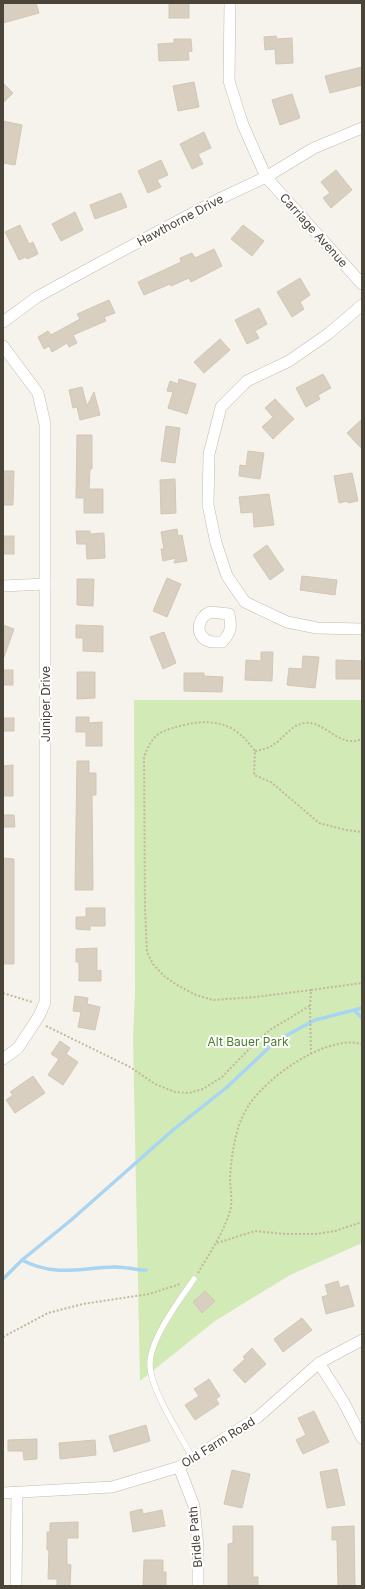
<svg xmlns="http://www.w3.org/2000/svg" width="365" height="1589" viewBox="0 0 365 1589" font-family="Inter,sans-serif">
	<style>
		.green { fill: #d2eab5 }
		.lines { fill: none; stroke-linecap: round; stroke-linejoin: round }
		.stream { stroke: #a9d4f2; stroke-width: 3.5 }
		.building { fill: #d8cfc1; stroke: #d3c7b4 }
		.service-casing { stroke: #c2bbae; stroke-width: 6 }
		.minor-casing { stroke: #c2bbae; stroke-width: 12 }
		.path { stroke: #c4b79f; stroke-width: 2; stroke-dasharray: 2 2; stroke-linecap: butt }
		.service { stroke: #fff; stroke-width: 5.5 }
		.minor { stroke: #fff; stroke-width: 11 }
		.labels { text-anchor: middle; dominant-baseline: central; stroke-width: 4; stroke-linejoin: round; paint-order: stroke }
		.street-label { font-size: 12px; fill: #4b4439; stroke: #fff }
		.park-label { font-size: 12px; fill: #4a7f2a; stroke: #fff }
	</style>
	<rect width="100%" height="100%" fill="#f6f3ec"/>
	<polygon class="green" points="134,700 362,700 362,1243 290,1275 215,1321 140,1381 133,1038 135,992"/>
	<g class="lines">
		<g class="stream">
			<polyline points="354,1010 362,1018"/>
			<path d="M22,1260C54,1277 80,1268 113,1267C124,1266 135,1270 146,1270"/>
			<polyline points="3,1279 22,1260 70,1221 173,1130 226,1088 276,1041 315,1020 362,1008"/>
		</g>
	</g>
	<g class="building">
		<polygon points="3,3 36,3 39,13 3,23"/>
		<rect x="169" y="3" width="20" height="15"/>
		<polygon points="276,36 277,39 292,38 293,63 276,64 275,49 265,50 264,37"/>
		<polygon points="174,39 191,39 192,51 188,52 189,60 159,61 158,44 174,43"/>
		<polygon points="362,67 362,85 330,93 325,76"/>
		<polygon points="194,82 199,107 178,111 173,86"/>
		<polygon points="3,83 13,93 3,103"/>
		<polygon points="292,94 300,118 280,125 272,100"/>
		<polygon points="3,121 22,125 15,165 3,163"/>
		<polygon points="204,132 211,148 198,154 203,164 192,169 180,144"/>
		<polygon points="161,160 168,175 157,180 161,187 148,193 138,171"/>
		<polygon points="336,170 352,190 331,208 323,198 330,193 321,182"/>
		<polygon points="121,193 127,207 95,219 90,205"/>
		<polygon points="75,212 83,230 61,241 52,224"/>
		<polygon points="20,225 29,244 33,242 38,254 27,259 26,257 19,260 5,232"/>
		<polygon points="243,225 264,241 252,256 231,239"/>
		<polygon points="214,249 222,266 191,282 189,278 171,286 170,284 144,295 138,282 181,262 180,258 192,253 195,258"/>
		<polygon points="300,278 310,295 300,302 304,309 292,317 277,292"/>
		<polygon points="109,300 115,313 104,317 106,321 73,335 77,343 69,347 67,343 52,352 49,346 44,349 38,337 48,331 51,335 80,319 77,314"/>
		<polygon points="259,308 267,324 255,331 259,338 247,344 235,320"/>
		<polygon points="220,339 230,350 204,373 194,362"/>
		<polygon points="323,374 331,388 318,395 320,399 306,407 296,388"/>
		<polygon points="179,379 196,384 187,414 168,408 173,392 167,391 170,381 178,384"/>
		<polygon points="82,387 87,406 94,392 100,415 80,420 77,407 73,408 69,390"/>
		<polygon points="275,399 294,419 273,439 262,427 273,417 265,408"/>
		<polygon points="362,419 362,449 347,433"/>
		<polygon points="166,426 180,428 175,463 161,461"/>
		<polygon points="77,435 92,435 92,469 90,469 89,489 103,489 103,513 84,513 84,498 76,498"/>
		<polygon points="248,451 264,453 260,479 239,476 240,465 246,466"/>
		<polygon points="3,471 14,471 13,505 3,505"/>
		<polygon points="352,473 358,501 348,503 348,501 339,503 334,476"/>
		<polygon points="175,479 176,513 161,514 160,480"/>
		<polygon points="269,494 274,525 254,527 253,512 241,513 239,497"/>
		<polygon points="177,529 178,536 182,535 187,561 174,563 176,558 163,561 161,549 164,549 161,532"/>
		<polygon points="76,531 90,531 90,534 104,533 105,558 87,559 86,544 77,544"/>
		<rect x="3" y="536" width="11" height="18"/>
		<polygon points="267,545 284,570 270,580 253,555"/>
		<polygon points="302,576 337,580 335,595 300,590"/>
		<polygon points="167,578 181,584 167,617 153,611"/>
		<polygon points="77,579 94,579 93,606 77,605"/>
		<polygon points="3,625 14,629 4,657 3,657"/>
		<polygon points="76,625 103,626 103,652 83,651 83,638 76,638"/>
		<polygon points="164,632 176,663 163,669 150,637"/>
		<polygon points="261,652 273,652 272,681 245,680 246,660 261,661"/>
		<polygon points="303,656 319,657 315,688 287,685 289,668 302,669"/>
		<polygon points="336,660 362,661 362,679 336,679"/>
		<rect x="3" y="670" width="10" height="15"/>
		<polygon points="77,672 95,672 95,698 77,699"/>
		<polygon points="184,673 204,673 204,676 223,677 222,692 184,691"/>
		<polygon points="76,717 89,717 89,723 102,722 102,746 86,746 86,732 76,732"/>
		<rect x="3" y="718" width="11" height="13"/>
		<polygon points="77,761 89,761 89,773 96,773 96,795 92,795 93,890 75,890"/>
		<polygon points="13,765 13,796 3,796 3,766"/>
		<polygon points="3,815 14,815 15,827 3,827"/>
		<polygon points="3,858 14,859 14,964 3,964"/>
		<polygon points="86,908 105,908 105,926 90,926 90,930 76,929 76,917 86,917"/>
		<polygon points="97,948 97,971 101,970 101,981 79,981 79,962 76,962 76,949"/>
		<polygon points="75,996 88,998 87,1004 100,1007 95,1030 78,1027 81,1012 73,1011"/>
		<polygon points="60,1041 70,1048 66,1054 78,1062 63,1085 48,1075 59,1059 51,1054"/>
		<polygon points="33,1076 45,1093 15,1113 6,1100 13,1095 10,1092"/>
		<polygon points="338,1281 340,1288 348,1285 354,1306 326,1314 322,1297 328,1295 325,1285"/>
		<polygon points="205,1291 215,1301 202,1313 193,1302"/>
		<polygon points="302,1318 312,1330 283,1352 274,1339"/>
		<polygon points="252,1348 266,1364 245,1383 233,1370 245,1359 243,1357"/>
		<polygon points="209,1379 220,1396 216,1399 219,1404 195,1420 185,1405 199,1396 194,1389"/>
		<polygon points="314,1411 329,1442 303,1454 296,1440 306,1435 298,1418"/>
		<polygon points="146,1425 150,1441 114,1452 109,1436"/>
		<polygon points="37,1439 37,1459 24,1460 23,1451 8,1451 8,1440"/>
		<polygon points="95,1440 96,1455 60,1459 59,1443"/>
		<polygon points="337,1469 345,1505 327,1508 320,1472"/>
		<polygon points="232,1470 250,1474 242,1508 224,1504"/>
		<polygon points="142,1509 143,1514 162,1510 165,1526 133,1532 130,1512"/>
		<polygon points="78,1522 78,1538 67,1538 67,1564 71,1565 70,1586 57,1586 57,1579 48,1579 49,1550 47,1550 47,1532 50,1532 50,1523"/>
		<polygon points="233,1526 253,1526 253,1577 258,1577 258,1586 228,1586 228,1544 233,1543"/>
		<polygon points="354,1526 355,1586 338,1586 337,1540 332,1540 332,1527"/>
		<polygon points="144,1560 163,1560 163,1572 166,1572 166,1586 143,1586"/>
	</g>
	<g class="lines">
		<g class="service-casing">
			<path id="service" d="M193,1459C181,1436 150,1389 150,1365C149,1340 180,1299 194,1279"/>
		</g>
		<g class="minor-casing">
			<g id="minor">
				<polyline points="230,3 229,81 243,125 266,177 362,284"/>
				<polyline points="362,305 328,334 289,361 247,381 221,407 209,454 208,505 216,543 227,576 245,602 287,622 317,628 362,629"/>
				<polyline points="3,322 37,297 90,268 217,200 266,177 314,148 362,128"/>
				<polyline points="3,346 38,393 45,424 45,1002 39,1016 18,1048 3,1059"/>
				<polyline points="3,586 45,584"/>
				<path d="M210,612L229,614C232,627 231,633 222,642C217,642 211,643 206,640C194,633 199,617 210,612Z"/>
				<polyline points="319,1363 343,1401 362,1438"/>
				<polyline points="179,1467 194,1506 198,1547 198,1586"/>
				<polyline points="3,1493 112,1487 179,1467 258,1417 319,1363 362,1340"/>
				<polyline points="16,1586 17,1493"/>
			</g>
		</g>
		<g class="path">
			<path d="M255,751C262,750 268,748 273,745C283,739 291,725 304,723C326,720 338,749 362,739"/>
			<polyline points="311,990 362,983"/>
			<polyline points="3,993 32,1002"/>
			<polyline points="46,1026 130,1067 155,1084 175,1092 189,1093 203,1089 222,1077 257,1041 270,1030 311,1005"/>
			<path d="M311,1054L310,1008L311,990L255,997L213,1000L196,995L177,985L164,976L153,964L147,952L145,908L144,757C147,749 150,742 156,736C161,731 170,729 176,727C194,722 213,719 231,728C242,734 248,742 255,751L254,775L271,782L319,823L346,830L362,832"/>
			<polyline points="217,1243 255,1231 285,1234 316,1234 335,1231 362,1222"/>
			<path d="M198,1273C210,1252 223,1234 230,1211C233,1200 230,1189 230,1177C231,1162 233,1147 237,1132C239,1123 244,1113 249,1105C267,1077 327,1034 362,1044"/>
			<polyline points="3,1337 48,1313 83,1304 149,1294 180,1284"/>
		</g>
		<use href="#service" class="service"/>
		<use href="#minor" class="minor"/>
	</g>
	<g class="labels">
		<g class="street-label">
			<text transform="translate(180 220) rotate(-28)">Hawthorne Drive</text>
			<text transform="translate(314 230) rotate(48)">Carriage Avenue</text>
			<text transform="translate(45 704) rotate(-90)">Juniper Drive</text>
			<text transform="translate(218 1442) rotate(-32)">Old Farm Road</text>
			<text transform="translate(195 1537) rotate(-95)">Bridle Path</text>
		</g>
		<g class="park-label">
			<text x="248" y="1041">Alt Bauer Park</text>
		</g>
	</g>
	<rect width="365" height="1589" fill="none" stroke="#4b4439" stroke-width="8"/>
</svg>
